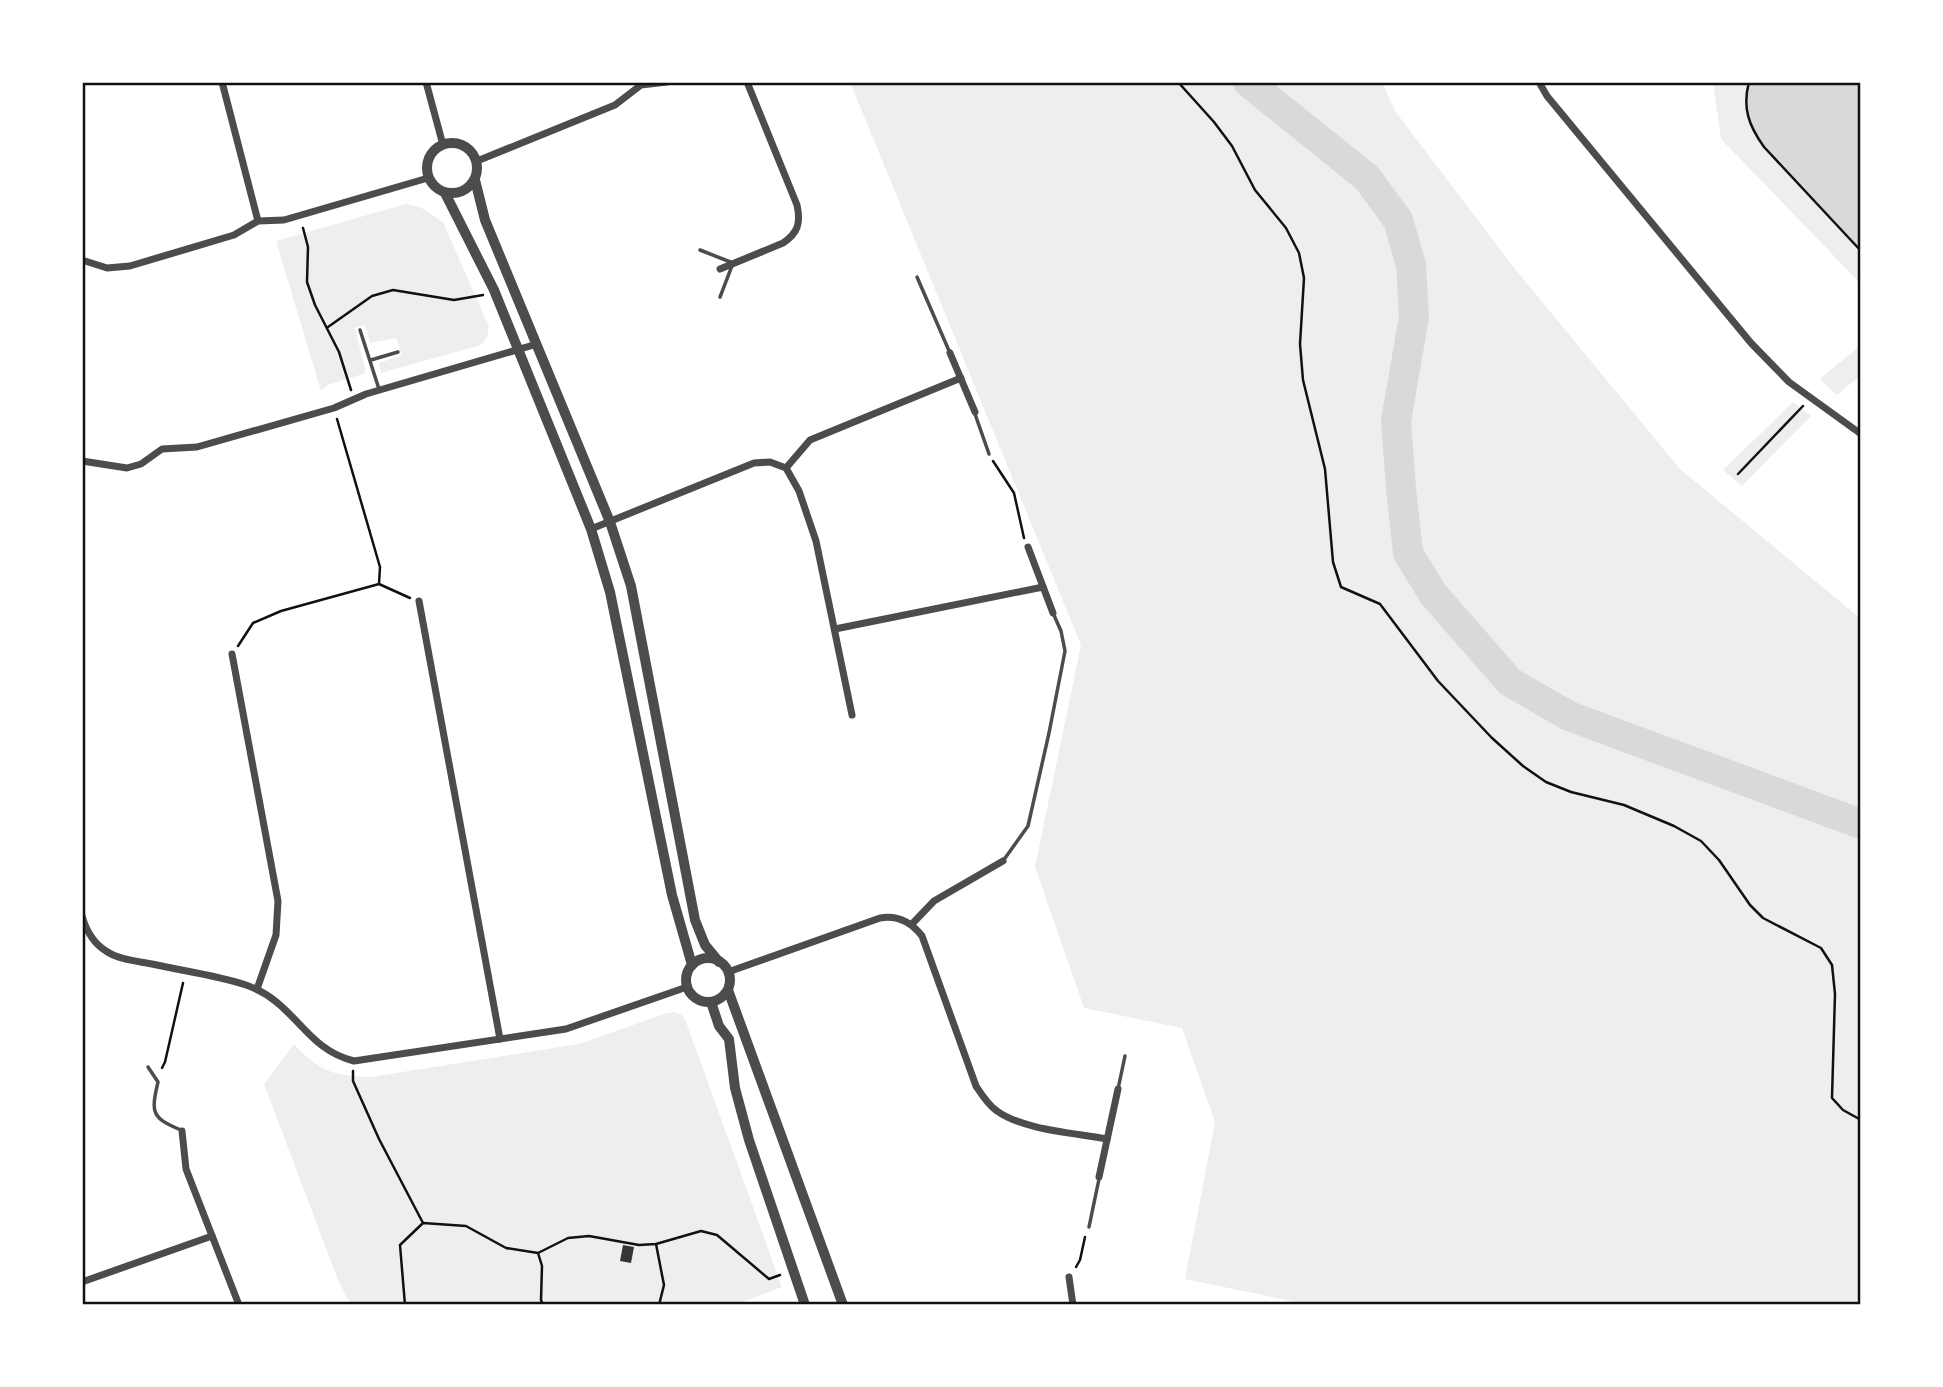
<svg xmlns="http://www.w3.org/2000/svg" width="1943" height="1387" viewBox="0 0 1943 1387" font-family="Quicksand,sans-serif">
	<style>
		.green { fill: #eee }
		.water { fill: #d9d9d9 }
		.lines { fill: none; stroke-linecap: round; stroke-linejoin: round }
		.river { stroke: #d9d9d9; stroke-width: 30 }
		.building { fill: #353535 }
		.path { stroke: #111; stroke-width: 2.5 }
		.service { stroke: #4c4c4c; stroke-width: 3.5 }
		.minor { stroke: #4c4c4c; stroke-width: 7 }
		.tertiary { stroke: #4c4c4c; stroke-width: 10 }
		.neatline { fill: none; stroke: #111; stroke-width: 2.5 }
	</style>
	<rect width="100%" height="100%" fill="#fff"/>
	<g class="green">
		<polygon points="850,82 1382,82 1395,111 1515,269 1680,469 1861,619 1861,1305 1310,1305 1185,1279 1215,1122 1182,1028 1084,1008 1040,881 1035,867 1081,645"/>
		<polygon points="1713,82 1749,82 1785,167 1796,182 1861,251 1861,284 1721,139"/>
		<polygon points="406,204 420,207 443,222 489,327 487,337 481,345 381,373 379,363 402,355 396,338 370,343 365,325 355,328 366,373 328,385 321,391 276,241"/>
		<polygon points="1861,345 1861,375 1837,395 1820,379"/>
		<polygon points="1793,402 1811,416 1742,486 1723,470"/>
		<path d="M675,1012L682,1015L686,1022L782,1287L734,1305H351L338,1280L264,1084L294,1044C320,1072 334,1076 371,1077L579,1044L667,1013Z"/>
	</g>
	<path class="water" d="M1749,82H1861V251L1764,147C1746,122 1746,112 1749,82Z"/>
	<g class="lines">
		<polyline class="river" points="1248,82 1367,178 1398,220 1411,265 1414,317 1396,421 1401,488 1408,553 1433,594 1510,682 1569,716 1861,824"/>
	</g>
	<polygon class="building" points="623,1245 634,1247 631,1263 620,1261"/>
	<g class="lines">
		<g class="path">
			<polyline points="1178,82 1214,122 1232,146 1255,190 1286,228 1299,253 1304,278 1300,344 1303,380 1325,469 1333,562 1341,587 1380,604 1438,681 1492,738 1523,766 1546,782 1571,792 1624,805 1674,826 1701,841 1719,860 1750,905 1763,918 1821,948 1832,965 1835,994 1832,1098 1843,1110 1861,1120"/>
			<path d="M1749,82C1742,108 1749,126 1764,147L1861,251"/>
			<polyline points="303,228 308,247 307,282 315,305 339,352 351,390"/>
			<polyline points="328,327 372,296 393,290 454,300 483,295"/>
			<polyline points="337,419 380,567 379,584"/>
			<polyline points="993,461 1014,493 1024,538"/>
			<polyline points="1738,474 1803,406"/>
			<polyline points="238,646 253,623 281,611 379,584 410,598"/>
			<polyline points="162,1068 165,1062 183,983"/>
			<polyline points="353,1071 353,1081 379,1139 423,1223"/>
			<polyline points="656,1244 664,1285 659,1305"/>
			<polyline points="538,1253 542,1266 541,1300 543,1305"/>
			<polyline points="1076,1267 1080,1260 1085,1237"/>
			<polyline points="405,1305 400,1245 423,1223 466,1226 506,1248 538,1253 568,1238 589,1236 639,1245 656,1244 701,1231 717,1235 769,1279 780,1275"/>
		</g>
		<g class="service">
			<polyline points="700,250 733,263 720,297"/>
			<polyline points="917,277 950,353"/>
			<polyline points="360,330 379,389"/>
			<polyline points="371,360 398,352"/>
			<polyline points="975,414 989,454"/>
			<polyline points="1003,861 1028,826 1049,733 1065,651 1061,631 1053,613"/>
			<path d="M148,1067L158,1082C151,1112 151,1118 181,1130"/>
			<polyline points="1118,1089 1125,1056"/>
			<polyline points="1089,1227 1099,1179"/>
		</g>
		<g class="minor">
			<polyline points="222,82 258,221"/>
			<polyline points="426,82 443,145"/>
			<polyline points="1539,82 1547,96 1751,343 1789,382 1861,434"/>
			<polyline points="477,161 615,105 641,85 667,82"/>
			<polyline points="82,260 107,268 130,266 234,235 258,221 284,220 428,178"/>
			<path d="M720,269L783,243C798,233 801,223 797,205L747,82"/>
			<polyline points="950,353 975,412"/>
			<polyline points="82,461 127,468 141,464 162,449 197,447 334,408 366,394 537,344"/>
			<polyline points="786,468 810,440 961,378"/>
			<polyline points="591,529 754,463 770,462 786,468 799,491 816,541 852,715"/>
			<polyline points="1028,547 1053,613"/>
			<polyline points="419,601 500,1039"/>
			<polyline points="835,629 1043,587"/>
			<polyline points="232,654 278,901 276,935 257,989"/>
			<path d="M82,916C86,930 93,943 106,951C119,960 137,961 152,964C183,971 216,975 246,985C296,1002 304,1049 354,1061L566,1029L687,987"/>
			<polyline points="912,924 934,901 1003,861"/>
			<path d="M728,972L880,918C898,915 911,922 922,936L976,1086C982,1095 988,1105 997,1111C1023,1130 1076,1133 1107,1139"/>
			<polyline points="182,1131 186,1169 239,1305"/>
			<polyline points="1099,1177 1118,1089"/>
			<polyline points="1069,1277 1073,1305"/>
			<polyline points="82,1282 212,1236"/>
		</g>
		<g class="tertiary">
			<circle cx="452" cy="168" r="25"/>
			<polyline points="475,180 485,220 610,522 631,586 695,920 705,945 719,962"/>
			<polyline points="445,193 494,290 591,529 610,592 672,895 692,965"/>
			<circle cx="708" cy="980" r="22"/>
			<polyline points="728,990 843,1305"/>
			<polyline points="711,1002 719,1026 729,1039 735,1088 749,1140 805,1305"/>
		</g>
	</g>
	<rect width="1943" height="1387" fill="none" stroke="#ffffff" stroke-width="168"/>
	<rect x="84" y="84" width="1775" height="1219" class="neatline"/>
</svg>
